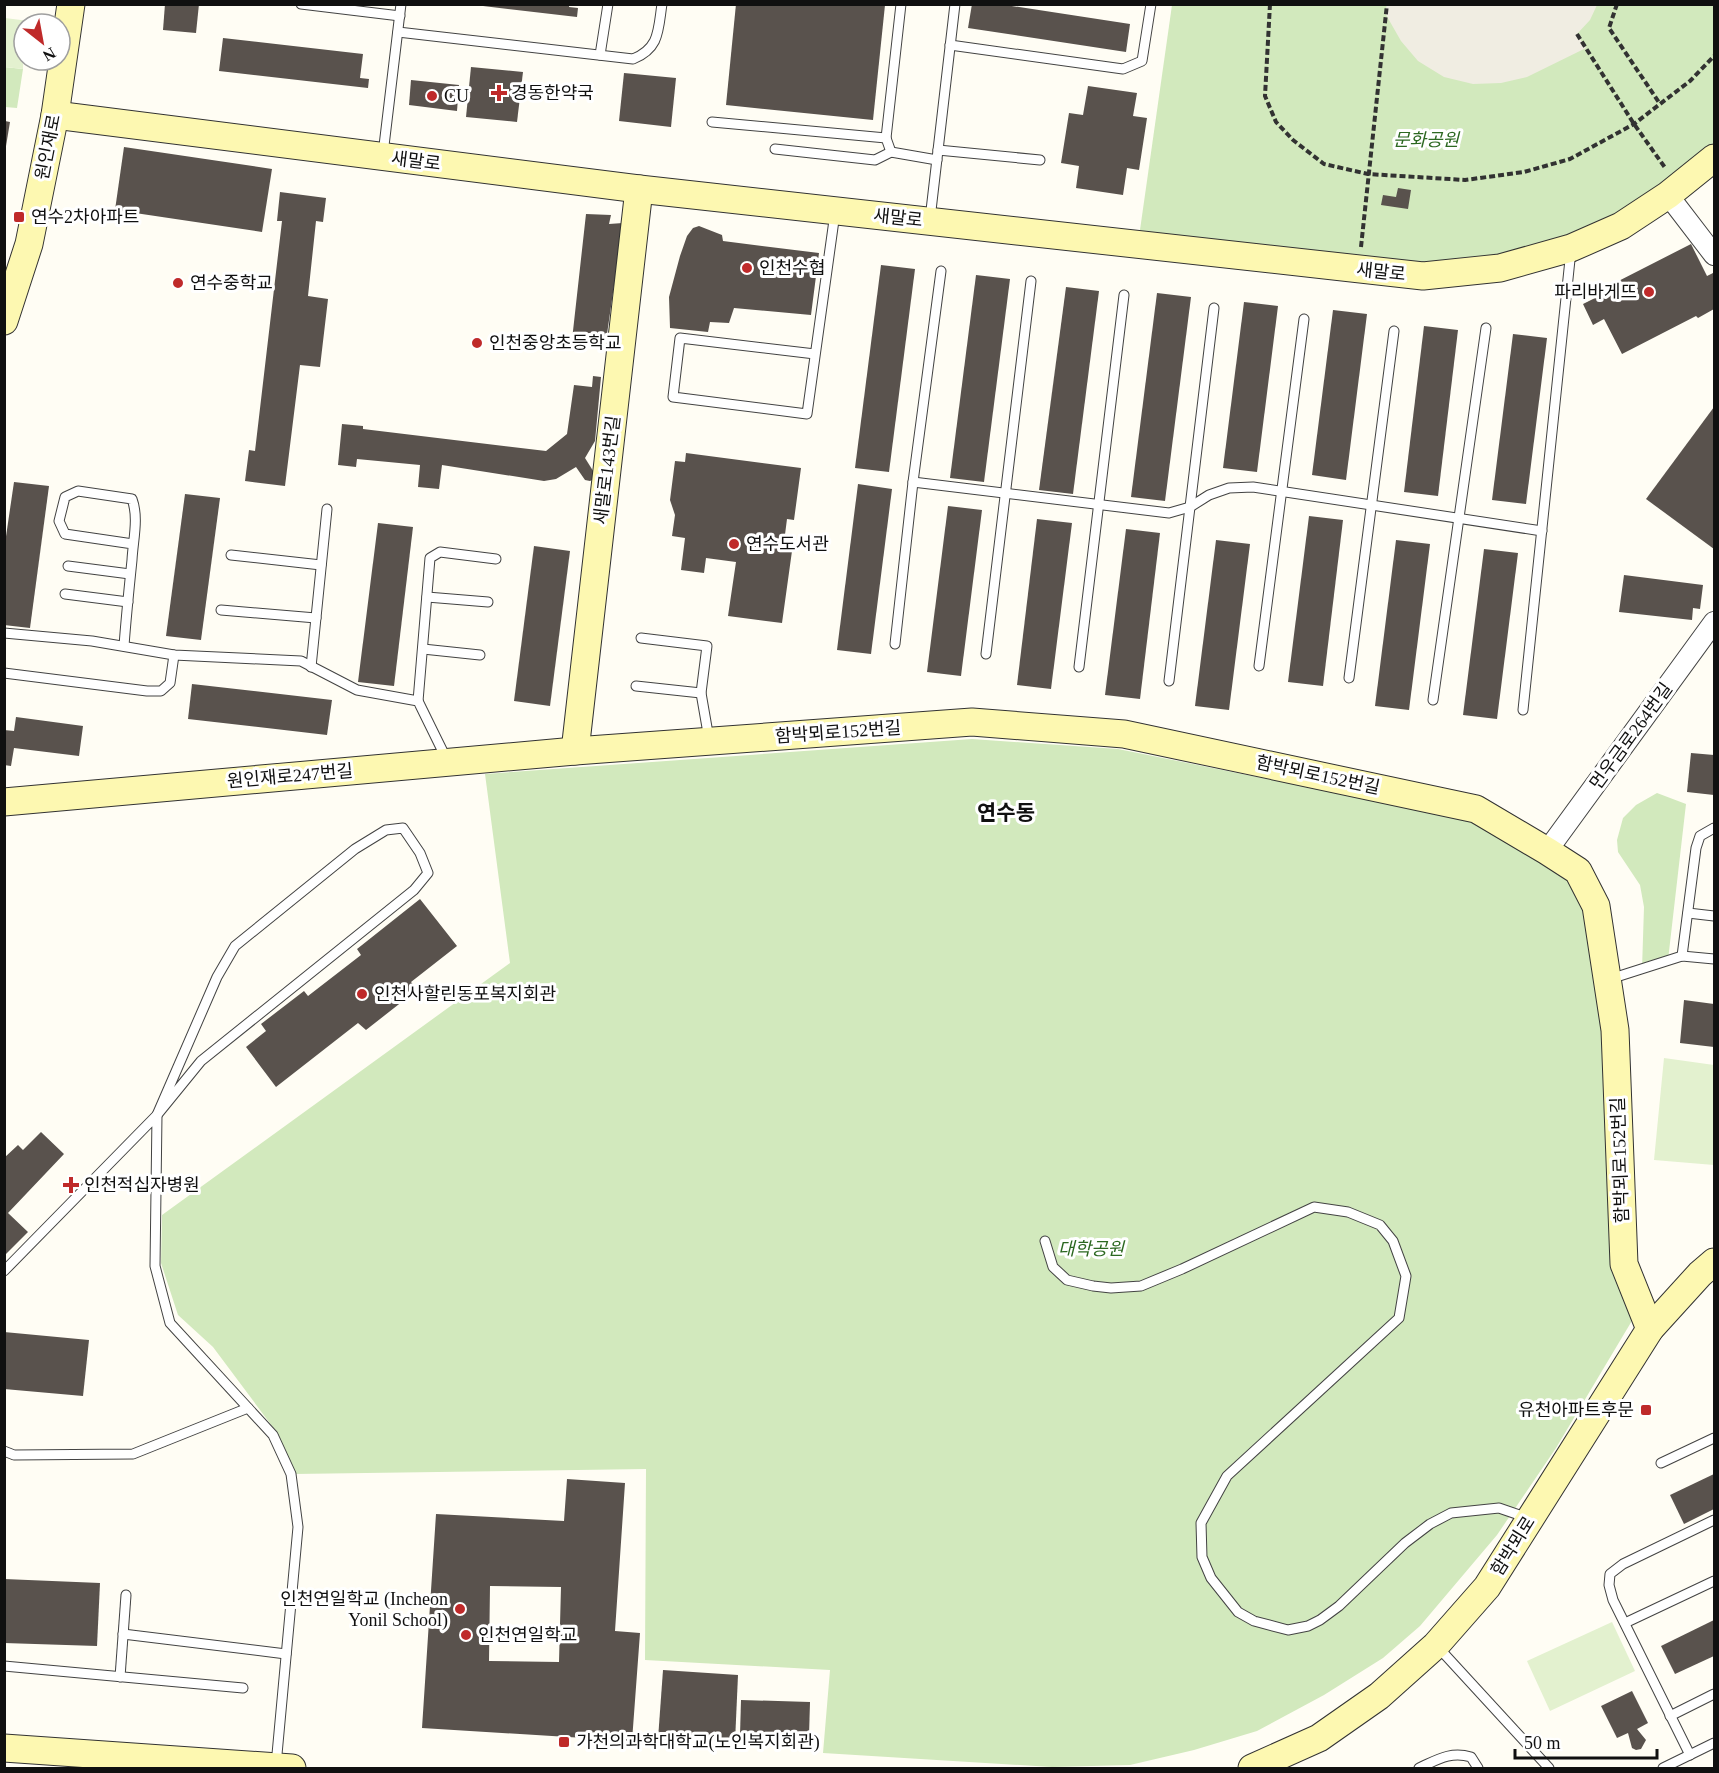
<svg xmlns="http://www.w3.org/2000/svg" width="1719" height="1773" viewBox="0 0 1719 1773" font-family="'Times New Roman','Noto Sans KR',serif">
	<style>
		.green { fill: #d2e9bd }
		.pitch { fill: #e3f1cf }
		.plaza { fill: #f0ede2 }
		.building { fill: #59524d; fill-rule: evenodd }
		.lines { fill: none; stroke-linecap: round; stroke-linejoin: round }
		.lane-casing { stroke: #434343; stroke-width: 11 }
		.street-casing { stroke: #434343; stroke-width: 22 }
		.secondary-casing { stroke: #323232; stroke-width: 29 }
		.path { stroke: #323232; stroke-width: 4; stroke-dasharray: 6 3; stroke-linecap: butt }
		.lane { stroke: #fff; stroke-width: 9 }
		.street { stroke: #fff; stroke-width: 20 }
		.secondary { stroke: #fdf8b1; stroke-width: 27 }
		.poi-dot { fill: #bf2a2a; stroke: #fff; stroke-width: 2 }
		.labels { text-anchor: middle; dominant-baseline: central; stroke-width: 6; stroke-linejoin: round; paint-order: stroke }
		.poi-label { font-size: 18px; fill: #101010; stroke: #fff; text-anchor: start }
		.park-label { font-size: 18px; font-style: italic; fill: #2c6821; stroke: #fff }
		.street-label { font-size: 18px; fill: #101010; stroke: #fff }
		.quarter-label { font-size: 21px; font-weight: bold; fill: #101010; stroke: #fff }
	</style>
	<rect width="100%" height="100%" fill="#fffdf4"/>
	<g class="green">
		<polygon points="1172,5 1714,5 1714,158 1668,195 1500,268 1138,244"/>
		<polygon points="4,67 23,69 17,108 5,107"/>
		<polygon points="972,739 1118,749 1472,820 1568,878 1587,911 1599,981 1633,1319 1556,1448 1497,1535 1420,1626 1383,1658 1324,1695 1257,1731 1194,1750 1130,1765 1052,1767 823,1753 830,1670 645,1660 646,1469 294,1474 275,1430 213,1347 178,1315 161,1263 162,1215 510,963 485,774"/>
		<polygon points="1657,793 1686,804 1668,960 1642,969 1644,907 1640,885 1618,852 1617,840 1623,818 1636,805"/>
	</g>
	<g class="pitch">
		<polygon points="5,18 29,21 28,24 24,24 23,69 5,67"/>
		<polygon points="1664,1058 1714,1065 1714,1165 1654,1160"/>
		<polygon points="1612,1622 1635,1671 1550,1711 1527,1661"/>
	</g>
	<polygon class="plaza" points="1387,4 1597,4 1597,5 1590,20 1577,34 1586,48 1527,77 1501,83 1473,84 1444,77 1418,61 1401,41 1385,13"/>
	<g class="building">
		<polygon points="165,4 199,4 196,33 163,30"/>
		<polygon points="484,4 569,4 569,7 578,8 577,17 483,6"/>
		<polygon points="736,4 885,5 873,120 726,105"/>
		<polygon points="972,4 999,4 1130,24 1126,52 968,28"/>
		<polygon points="223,38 363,54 360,78 369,79 368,88 219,71"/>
		<polygon points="471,67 523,72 517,122 466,117"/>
		<polygon points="624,73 676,78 671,127 619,121"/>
		<polygon points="411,80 459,85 457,111 409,105"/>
		<polygon points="1088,86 1137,93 1133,116 1147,118 1139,170 1127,168 1123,195 1076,188 1079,166 1061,163 1069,113 1083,115"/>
		<polygon points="5,121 10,122 6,146 5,146"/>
		<polygon points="124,147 272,169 262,232 115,210"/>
		<polygon points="1398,188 1411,190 1408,209 1381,205 1383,195 1396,197"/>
		<polygon points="280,192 326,198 323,222 316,221 308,296 328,299 320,367 300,365 285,486 245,481 249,450 255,451 282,221 277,221"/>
		<polygon points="586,214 611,215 609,224 623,223 606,341 572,340"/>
		<polygon points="699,226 722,235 723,241 819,253 811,315 734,308 729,323 710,322 708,332 670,328 669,297 680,256 687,236 693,228"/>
		<polygon points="1691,244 1707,276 1713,273 1714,276 1714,309 1698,318 1696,316 1622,354 1604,319 1593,325 1583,304 1597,297 1595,293"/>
		<polygon points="881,265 915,269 889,472 855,468"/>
		<polygon points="976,275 1010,279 984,482 950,478"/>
		<polygon points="1066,287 1099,291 1073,494 1039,490"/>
		<polygon points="1157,293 1191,297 1165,501 1131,497"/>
		<polygon points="1244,302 1278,306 1257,472 1223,468"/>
		<polygon points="1333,310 1367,314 1346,480 1312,475"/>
		<polygon points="1424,326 1458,330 1438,496 1404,492"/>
		<polygon points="1513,334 1547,338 1526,504 1492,500"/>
		<polygon points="593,376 601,377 595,441 585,458 595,474 594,479 590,481 585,480 576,467 556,479 544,481 442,465 439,489 418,487 420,465 357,459 356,467 338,465 342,424 363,426 363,429 546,451 567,434 574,385 592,387"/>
		<polygon points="1714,407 1714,549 1646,499"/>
		<polygon points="686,453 801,468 794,520 787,519 783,550 792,551 782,623 728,616 736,562 706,558 704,573 681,570 685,538 672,536 675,515 670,500 675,461 685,462"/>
		<polygon points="14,482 49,486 30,628 4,625 4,550"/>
		<polygon points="858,484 892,489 871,654 837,650"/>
		<polygon points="185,494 220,498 201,640 166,636"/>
		<polygon points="948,506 982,510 961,676 927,672"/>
		<polygon points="1309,516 1343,520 1323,686 1288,682"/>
		<polygon points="1037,519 1072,523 1051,689 1017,685"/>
		<polygon points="378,523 413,527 394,686 358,682"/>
		<polygon points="1126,529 1160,533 1140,699 1105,695"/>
		<polygon points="1216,540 1250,544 1229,710 1195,706"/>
		<polygon points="1396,540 1430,544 1409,710 1375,706"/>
		<polygon points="534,546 570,551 550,706 514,701"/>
		<polygon points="1484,549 1518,553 1497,719 1463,715"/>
		<polygon points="1624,575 1703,585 1700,609 1693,608 1692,620 1619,612"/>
		<polygon points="192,684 332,700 327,735 188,719"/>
		<polygon points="16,717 83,726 79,756 14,748 11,766 4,765 4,730 14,731"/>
		<polygon points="1691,753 1714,755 1714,795 1687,792"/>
		<polygon points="420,899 457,946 411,982 417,990 366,1030 358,1023 276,1087 246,1047 266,1031 261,1024 304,991 308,996 361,955 357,949"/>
		<polygon points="1684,1000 1714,1004 1714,1047 1680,1043"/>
		<polygon points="41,1132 64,1154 8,1213 28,1232 4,1256 4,1158 18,1145 23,1150"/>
		<polygon points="4,1332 89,1340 83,1396 4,1389"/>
		<polygon points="1714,1474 1714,1509 1684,1524 1670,1495"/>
		<path d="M567,1479L625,1483L615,1631L640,1633L632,1741L422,1728L436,1514L564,1521ZM490,1586L561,1587L559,1662L489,1661Z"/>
		<polygon points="4,1579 100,1583 97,1646 4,1643"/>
		<polygon points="1714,1620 1714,1656 1675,1674 1661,1646"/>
		<polygon points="663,1670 738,1675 735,1742 658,1739"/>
		<polygon points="1632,1691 1648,1723 1637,1729 1646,1740 1641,1749 1636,1750 1632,1748 1628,1733 1617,1738 1601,1706"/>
		<polygon points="741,1700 810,1702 809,1736 740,1735"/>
	</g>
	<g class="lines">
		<g class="lane-casing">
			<g id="lane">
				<polyline points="301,4 400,16"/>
				<path d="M398,32L633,59C660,48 658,30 662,4"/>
				<polyline points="950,45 1123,69 1142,61 1151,4"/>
				<polyline points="600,55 608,4"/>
				<polyline points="712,122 886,138 891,152"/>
				<polyline points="886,138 901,4"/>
				<polyline points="775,149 875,160 891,152 937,160"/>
				<polyline points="938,150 1040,160"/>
				<polyline points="383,154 401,4"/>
				<polyline points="930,219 955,4"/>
				<polyline points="815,354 680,338 673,397 807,414 835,213"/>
				<polyline points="913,482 1169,513 1190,507 1209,495 1229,488 1253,487 1542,531"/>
				<polyline points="231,555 321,565"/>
				<polyline points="68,566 130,574"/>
				<polyline points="65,594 128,602"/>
				<polyline points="427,597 488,602"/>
				<polyline points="221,610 316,618"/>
				<polyline points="4,633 92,641 174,655 301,661 357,690 418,701 446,758"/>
				<polyline points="641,638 707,646 701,693 709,739"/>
				<polyline points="895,644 913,482 941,271"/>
				<path d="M124,646C126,618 129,589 132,560C133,540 139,518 132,499L78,491L65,497L59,521L65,534L133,544"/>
				<polyline points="423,649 480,655"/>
				<polyline points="986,654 1031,281"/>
				<polyline points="1259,666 1304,319"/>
				<polyline points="311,667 327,509"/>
				<polyline points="1079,667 1124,295"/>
				<polyline points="4,673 147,691 161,691 170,683 174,655"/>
				<polyline points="1349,678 1394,331"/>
				<polyline points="1169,681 1214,308"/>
				<polyline points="636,686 701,693"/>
				<polyline points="1433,700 1486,328"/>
				<polyline points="418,701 430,558 440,552 496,559"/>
				<polyline points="1523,710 1571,250"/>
				<polygon points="403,828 420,853 428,873 414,890 201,1061 157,1115 217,977 235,946 355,849 386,830"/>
				<polyline points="1688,913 1714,916"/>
				<polyline points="1682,956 1696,848 1700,836 1714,828"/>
				<polyline points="1610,979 1682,956 1714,959"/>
				<polyline points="1045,1241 1053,1267 1067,1280 1093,1286 1111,1288 1141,1286 1182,1269 1314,1207 1348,1212 1380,1225 1393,1241 1406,1276 1399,1318 1227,1476 1201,1523 1202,1557 1211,1578 1238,1612 1254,1621 1288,1630 1308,1626 1320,1620 1339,1606 1405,1543 1430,1524 1451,1513 1499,1508 1528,1518"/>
				<polyline points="4,1271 157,1115 155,1266 170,1323 273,1435 291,1474 298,1527 276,1765"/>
				<polyline points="4,1451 14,1455 133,1454 248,1408"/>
				<polyline points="1661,1463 1714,1438"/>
				<polyline points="1625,1623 1714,1581"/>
				<polyline points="123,1634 286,1654"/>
				<polyline points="1437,1646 1549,1768"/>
				<polyline points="4,1666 243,1688"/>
				<polyline points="120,1677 126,1595"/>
				<polyline points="1670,1716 1714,1694"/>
				<polyline points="1690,1755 1613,1600 1609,1585 1610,1574 1623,1564 1714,1520"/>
				<path d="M1419,1768C1437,1760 1450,1751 1471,1757L1478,1768"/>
				<polyline points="1663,1768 1714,1743"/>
			</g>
		</g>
		<g class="street-casing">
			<g id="street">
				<polyline points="1668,195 1714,255"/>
				<polyline points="1547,851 1714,622"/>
			</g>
		</g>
		<g class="secondary-casing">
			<g id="secondary">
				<polyline points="55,115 639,189 1423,276 1500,268 1571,248 1621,226 1668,195 1714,158"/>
				<polyline points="4,321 29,244 55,115 71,4"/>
				<polyline points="575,751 639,189"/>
				<polyline points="4,802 575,751 972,722 1124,734 1476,809 1547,851 1578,871 1596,906 1615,1030 1624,1264 1650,1329"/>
				<polyline points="4,1748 292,1768"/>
				<polyline points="1252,1768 1319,1738 1379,1696 1436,1645 1487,1587 1650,1329 1700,1274 1714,1262"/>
			</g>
		</g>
		<g class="path">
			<polyline points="1270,4 1265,96 1276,122 1293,140 1324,164 1368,174 1465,180 1524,172 1570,159 1634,124 1690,81 1714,56"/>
			<polyline points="1617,4 1609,28 1660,104"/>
			<polyline points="1577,34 1634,124 1666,169"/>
			<polyline points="1361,247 1387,4"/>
		</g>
		<use href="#lane" class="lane"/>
		<use href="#street" class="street"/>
		<use href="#secondary" class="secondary"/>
	</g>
	<g class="poi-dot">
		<path d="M496 84h6v6h6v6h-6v6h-6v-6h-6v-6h6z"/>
		<circle cx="432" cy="96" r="6"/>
		<rect x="13" y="211" width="12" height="12" rx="3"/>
		<circle cx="747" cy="268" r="6"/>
		<circle cx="178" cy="283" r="6"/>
		<circle cx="1649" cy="292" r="6"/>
		<circle cx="477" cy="343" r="6"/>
		<circle cx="734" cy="544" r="6"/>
		<circle cx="362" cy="994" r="6"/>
		<path d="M68 1176h6v6h6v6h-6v6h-6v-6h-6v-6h6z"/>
		<rect x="1640" y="1404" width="12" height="12" rx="3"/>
		<circle cx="460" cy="1609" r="6"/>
		<circle cx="466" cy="1635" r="6"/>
		<rect x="558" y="1736" width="12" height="12" rx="3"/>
	</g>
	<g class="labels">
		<g class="poi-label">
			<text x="511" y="93">경동한약국</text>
			<text x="444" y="96">CU</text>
			<text x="31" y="217">연수2차아파트</text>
			<text x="759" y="268">인천수협</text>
			<text x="190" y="283">연수중학교</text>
			<text x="1637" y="292" text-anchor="end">파리바게뜨</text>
			<text x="489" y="343">인천중앙초등학교</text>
			<text x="746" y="544">연수도서관</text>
			<text x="374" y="994">인천사할린동포복지회관</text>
			<text x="84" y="1185">인천적십자병원</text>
			<text x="1634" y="1410" text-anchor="end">유천아파트후문</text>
			<text x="448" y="1599" text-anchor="end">인천연일학교 (Incheon<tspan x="448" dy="21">Yonil School)</tspan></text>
			<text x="478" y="1635">인천연일학교</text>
			<text x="576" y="1742">가천의과학대학교(노인복지회관)</text>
		</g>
		<g class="park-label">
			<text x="1426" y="140">문화공원</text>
			<text x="1091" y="1249">대학공원</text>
		</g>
		<g class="street-label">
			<text transform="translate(48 147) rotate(-79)">원인재로</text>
			<text transform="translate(416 161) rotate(7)">새말로</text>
			<text transform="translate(898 218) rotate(6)">새말로</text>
			<text transform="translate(1381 272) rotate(6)">새말로</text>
			<text transform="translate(607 470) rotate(-83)">새말로143번길</text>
			<text transform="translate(838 732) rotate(-4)">함박뫼로152번길</text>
			<text transform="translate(1631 736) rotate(-54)">먼우금로264번길</text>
			<text transform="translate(1318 775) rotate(12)">함박뫼로152번길</text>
			<text transform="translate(290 776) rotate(-5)">원인재로247번길</text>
			<text transform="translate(1620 1160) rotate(-92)">함박뫼로152번길</text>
			<text transform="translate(1513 1546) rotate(-58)">함박뫼로</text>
		</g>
		<g class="quarter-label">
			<text x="1006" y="813">연수동</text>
		</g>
	</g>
	<rect width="1719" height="1773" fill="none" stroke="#101010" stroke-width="12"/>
	<g transform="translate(42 42) rotate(149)"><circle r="28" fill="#ffffff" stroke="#9f9f9f" stroke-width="1.5"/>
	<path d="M0-4.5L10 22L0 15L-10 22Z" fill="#bf2a2a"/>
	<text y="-9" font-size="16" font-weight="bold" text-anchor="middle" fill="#101010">N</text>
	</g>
	<path d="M1515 1749v9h142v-9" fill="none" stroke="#101010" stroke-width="3"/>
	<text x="1524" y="1749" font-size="18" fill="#101010" stroke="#ffffff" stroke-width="4.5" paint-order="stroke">50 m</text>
</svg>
